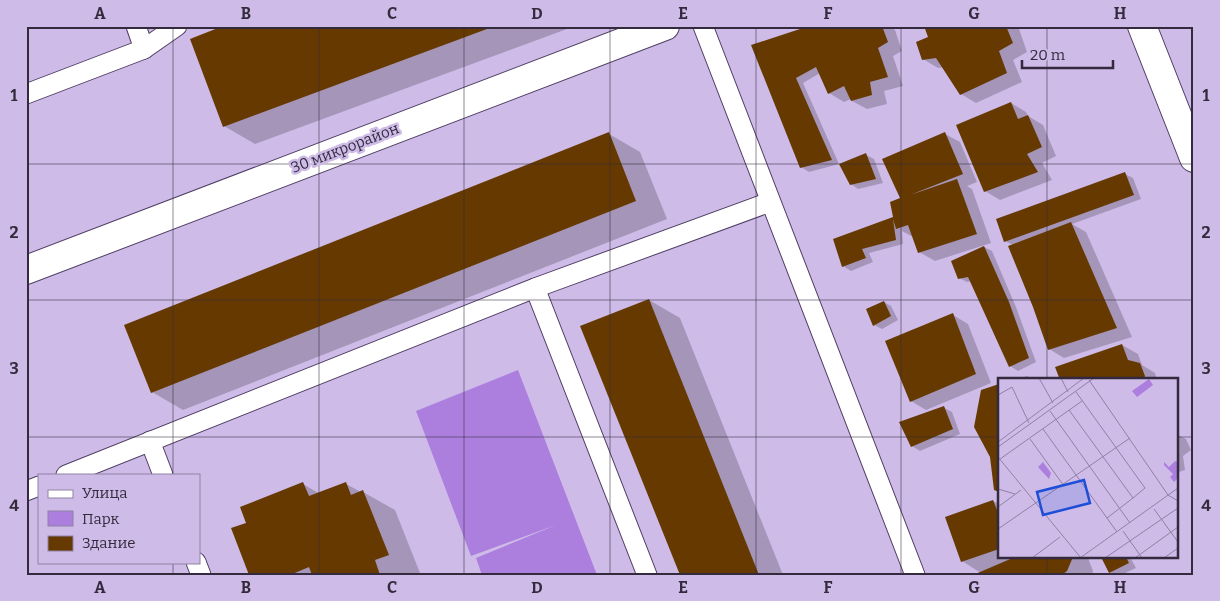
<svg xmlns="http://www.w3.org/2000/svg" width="1220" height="601" viewBox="0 0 1220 601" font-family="Bitter,serif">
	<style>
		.green { fill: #ac7fdf }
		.shadow { fill: #0003 }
		.building { fill: #653900 }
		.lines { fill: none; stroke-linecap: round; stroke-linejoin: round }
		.service-casing { stroke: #503f64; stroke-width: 21 }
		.minor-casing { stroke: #503f64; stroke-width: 30 }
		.service { stroke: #fff; stroke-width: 19 }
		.minor { stroke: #fff; stroke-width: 28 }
		.grid { fill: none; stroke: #332b3d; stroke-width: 1; stroke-opacity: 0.55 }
		.labels { text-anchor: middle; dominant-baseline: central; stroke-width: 5; stroke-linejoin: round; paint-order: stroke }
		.street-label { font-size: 15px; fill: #332b3d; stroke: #cebbe8 }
		.inset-road { fill: none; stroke: #9081a4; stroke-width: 1 }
		.view { fill: #1d4ed8; fill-opacity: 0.15; stroke: #1d4ed8; stroke-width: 2.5 }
		.inset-edge { fill: none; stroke: #332b3d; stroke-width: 2.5 }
		.neatline { fill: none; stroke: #332b3d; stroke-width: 2 }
		.grid-label { font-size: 16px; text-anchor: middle; font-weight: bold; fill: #332b3d }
	</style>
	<rect width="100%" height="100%" fill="#cebbe8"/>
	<polygon class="green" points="518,370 597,575 482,575 476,558 556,525 471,556 416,411"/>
	<g class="shadow">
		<polygon points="226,26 566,26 567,29 255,144 224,126"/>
		<polygon points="813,26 887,26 895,30 902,51 893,56 903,86 884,91 887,104 867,109 852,101 851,99 844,102 829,93 820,73 803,83 839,164 809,172 801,167 753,46"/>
		<polygon points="925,26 1018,26 1027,52 1013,60 1022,82 976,103 961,94 944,67 938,68 923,59 929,38"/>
		<polygon points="1011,103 1026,112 1028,116 1043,125 1056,156 1042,163 1052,180 1000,200 985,191"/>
		<polygon points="609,134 640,152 667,219 183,410 152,392"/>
		<polygon points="945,134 960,142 977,182 967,186 972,189 991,243 935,261 919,252 913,237 902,231 903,244 869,253 873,262 851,271 843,266 893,218 902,199"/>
		<polygon points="866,155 874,159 883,183 858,189 851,184"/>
		<polygon points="1125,174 1133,178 1141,199 1072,224 1086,232 1132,337 1064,358 1049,349 1013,245 1005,241"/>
		<polygon points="984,247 992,251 1016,307 1036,362 1018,371 1010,366 972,281 967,282 959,278"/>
		<polygon points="649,300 680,318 783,575 681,575"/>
		<polygon points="884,302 891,306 898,320 882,329 874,325"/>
		<polygon points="953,315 968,324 991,383 926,410 911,401"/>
		<polygon points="1122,345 1138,354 1142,365 1155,373 1157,380 1061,380"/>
		<polygon points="1027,376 1034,380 1015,380"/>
		<polygon points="944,408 952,412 960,434 920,451 912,446"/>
		<polygon points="1176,434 1186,439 1191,450 1183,456 1185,470 1176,473"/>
		<polygon points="303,484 320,494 346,484 361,492 363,492 395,510 420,573 415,575 250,575 247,523"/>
		<polygon points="993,501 999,504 999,557 1089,557 1088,558 1093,571 1092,575 977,575 981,573 962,561"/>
		<polygon points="1103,557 1130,557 1136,568 1121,575 1114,575 1110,572"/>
	</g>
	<g class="building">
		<polygon points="223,26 495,26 223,127 190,39"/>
		<polygon points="809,26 882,26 888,42 878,48 888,77 870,82 872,95 851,101 844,86 828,94 816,67 796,78 832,160 800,168 751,45"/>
		<polygon points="924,26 1006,26 1013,43 999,51 1007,73 960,95 936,58 922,60 916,42 928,37"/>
		<polygon points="1011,102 1018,119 1028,115 1042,147 1027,154 1038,172 984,192 956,125"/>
		<polygon points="609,132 636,201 151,393 124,325"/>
		<polygon points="945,132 963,174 910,195 957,179 977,234 918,253 908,225 896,229 893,219 896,240 862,249 866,258 842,267 833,239 893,217 890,202 900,198 882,159"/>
		<polygon points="866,153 876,179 850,185 839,164"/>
		<polygon points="1125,172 1134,195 1004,242 996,219"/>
		<polygon points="1071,222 1117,328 1048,350 1033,307 1008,246"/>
		<polygon points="984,246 1009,302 1029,358 1009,367 968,277 958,279 951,261"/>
		<polygon points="649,299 759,575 680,575 580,326"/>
		<polygon points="884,301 891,316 873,326 866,309"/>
		<polygon points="953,313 976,374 910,402 885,341"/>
		<polygon points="1122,344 1128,360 1140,363 1145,376 1143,380 1060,380 1055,367"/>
		<polygon points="999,384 999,492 994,490 990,457 974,427 981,390"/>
		<polygon points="944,406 953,429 911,447 899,422"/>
		<polygon points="303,482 309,496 346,482 351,495 363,490 389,555 375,560 380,575 312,575 309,567 290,575 249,575 231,528 246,523 240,507"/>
		<polygon points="993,500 999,515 999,549 961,562 945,517"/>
		<polygon points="1015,557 1073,557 1067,571 1062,575 973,575"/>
		<polygon points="1101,557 1126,557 1129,563 1109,573"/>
	</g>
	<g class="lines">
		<g class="service-casing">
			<g id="service">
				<polyline points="703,26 915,575"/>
				<polyline points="144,49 177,26"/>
				<polyline points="26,94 144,49 136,26"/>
				<polyline points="535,288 647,575"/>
				<polyline points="150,441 163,475"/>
				<polyline points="66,475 535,288 770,202"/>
				<polyline points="26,491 39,486"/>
				<polyline points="196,562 201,575"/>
			</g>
		</g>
		<g class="minor-casing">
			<g id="minor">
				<polyline points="1142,26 1194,158"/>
				<polyline points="26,270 665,26"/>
			</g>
		</g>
		<use href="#service" class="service"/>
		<use href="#minor" class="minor"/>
	</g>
	<path class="grid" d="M173,26V475M319,26V575M464,26V575M610,26V575M756,26V575M901,26V575M1047,26V380M26,164H1194M26,300H1194M26,437H999M1176,437H1194M1047,557V575M173,562V575"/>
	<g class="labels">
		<g class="street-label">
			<text transform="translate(345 148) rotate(-21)">30 микрорайон</text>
		</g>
	</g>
	<g transform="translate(998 378)">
		<rect width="180" height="180" fill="#cebbe8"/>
		<path d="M151,1L155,7L139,19L134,13ZM177,83L180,84V100L176,104L172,99L175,96L166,87V84L171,89ZM45,84L53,95L51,101L40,89Z" fill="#ac7fdf"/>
		<path class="inset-road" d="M41,0L55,25M63,0L70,14M91,2L170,117L180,123M78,14L147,110L135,120M0,17L14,9L31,45M71,32L135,120L109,140M52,33L132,145M45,51L119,154M32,61L66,108M0,64L86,0M0,69L96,0M0,79L83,180M2,81L84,23M0,111L17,116M0,129L23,112M156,131L180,164M0,151L132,60M125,153L144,180M34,180L62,159M82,180L180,110M107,180L180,130M137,180L180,149M166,180L180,170"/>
		<path class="view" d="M86,102L92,125L45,137L39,114Z"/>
		<rect width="180" height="180" class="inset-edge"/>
	</g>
	<rect width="1220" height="601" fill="none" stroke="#cebbe8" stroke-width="55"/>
	<rect x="38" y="474" width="162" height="90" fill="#cebbe8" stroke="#9081a4"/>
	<rect x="48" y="490" width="25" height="8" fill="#ffffff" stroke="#9081a4"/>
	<text x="82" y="498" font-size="15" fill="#332b3d">Улица</text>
	<rect x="48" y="511" width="25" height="15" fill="#ac7fdf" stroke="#9081a4"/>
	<text x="82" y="524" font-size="15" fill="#332b3d">Парк</text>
	<rect x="48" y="536" width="25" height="15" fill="#653900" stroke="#9081a4"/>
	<text x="82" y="548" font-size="15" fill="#332b3d">Здание</text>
	<path d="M1022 60v8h91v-8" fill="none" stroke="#332b3d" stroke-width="2.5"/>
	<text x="1030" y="60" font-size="15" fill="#332b3d" stroke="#cebbe8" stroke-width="4" paint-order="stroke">20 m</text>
	<rect x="28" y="28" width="1164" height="546" class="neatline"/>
	<g class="grid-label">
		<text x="100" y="19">A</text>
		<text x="246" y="19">B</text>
		<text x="392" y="19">C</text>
		<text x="537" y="19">D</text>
		<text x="683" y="19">E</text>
		<text x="828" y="19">F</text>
		<text x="974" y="19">G</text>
		<text x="1120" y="19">H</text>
		<text x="14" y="101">1</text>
		<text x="1206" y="101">1</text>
		<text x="14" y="238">2</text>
		<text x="1206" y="238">2</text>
		<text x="14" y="374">3</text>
		<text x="1206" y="374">3</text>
		<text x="14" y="511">4</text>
		<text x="1206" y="511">4</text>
		<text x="100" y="593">A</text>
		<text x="246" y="593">B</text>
		<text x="392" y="593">C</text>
		<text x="537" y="593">D</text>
		<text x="683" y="593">E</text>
		<text x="828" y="593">F</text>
		<text x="974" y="593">G</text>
		<text x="1120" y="593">H</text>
	</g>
</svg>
